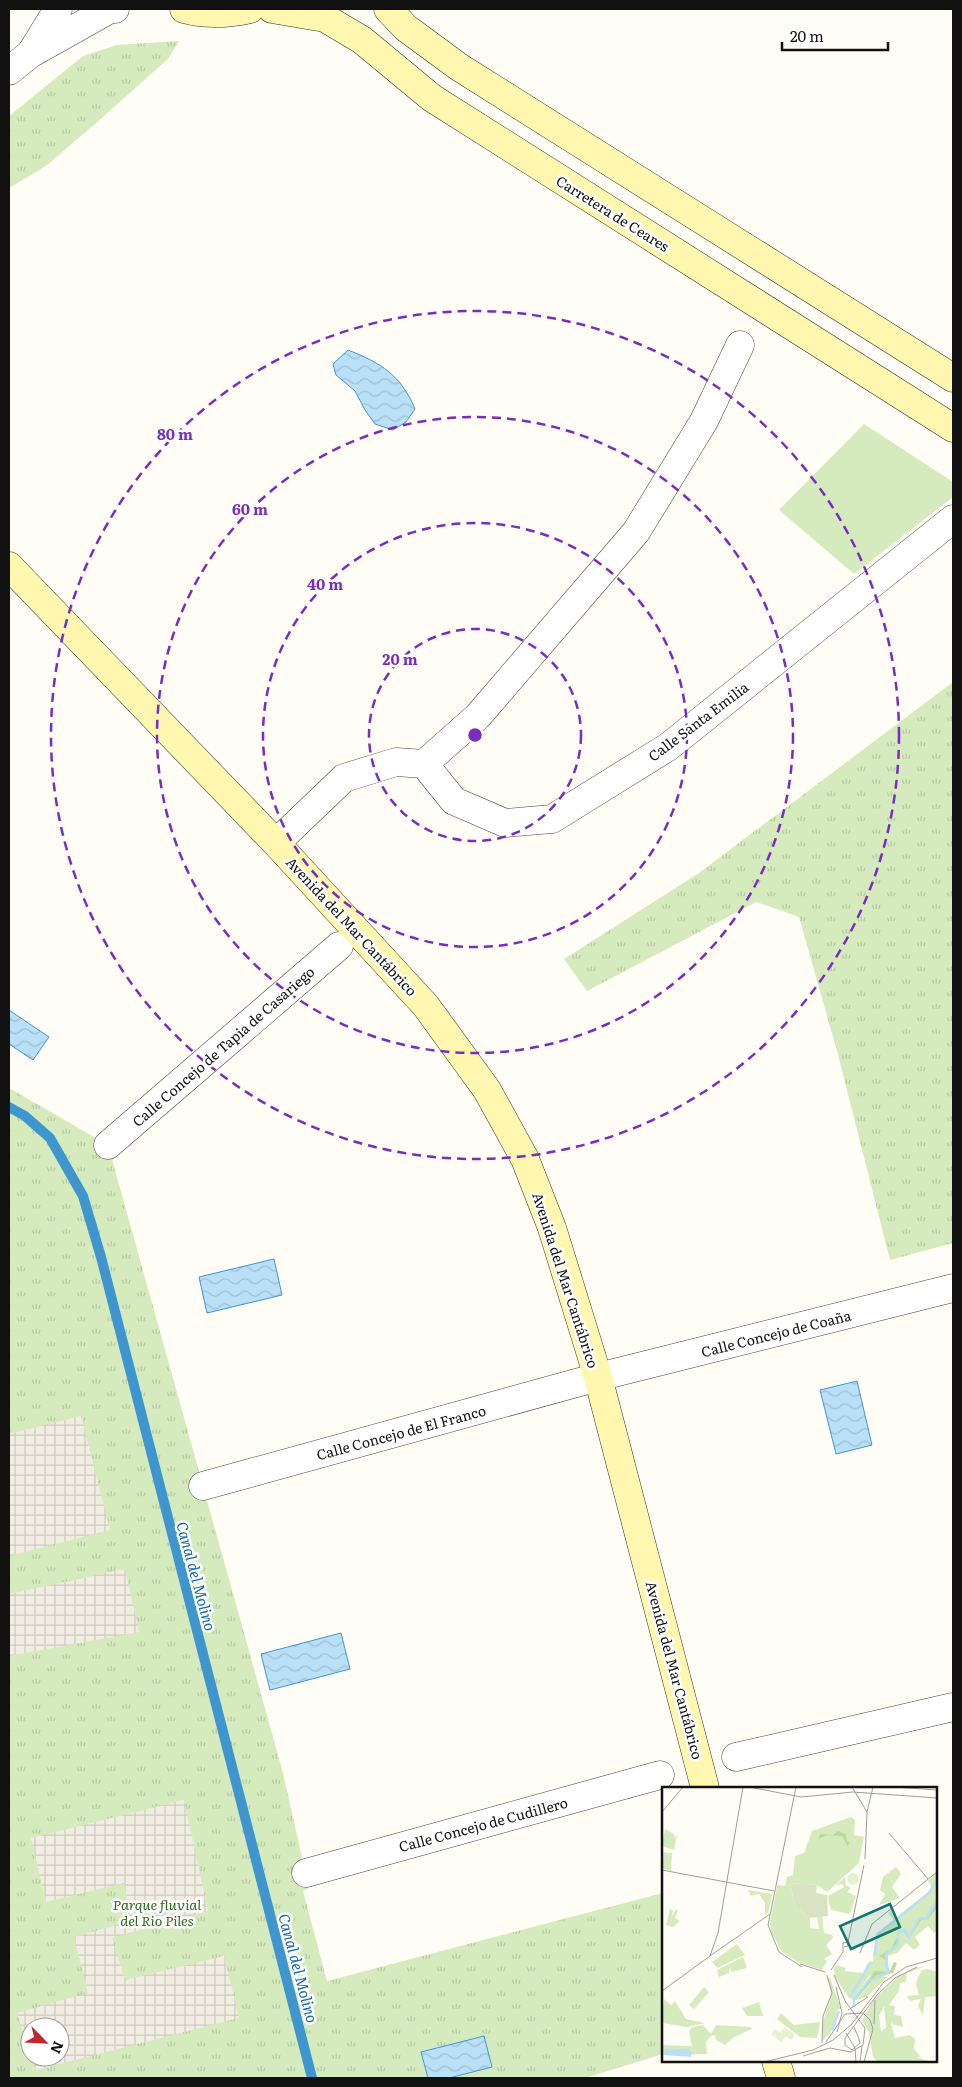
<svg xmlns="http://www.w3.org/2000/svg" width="962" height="2087" viewBox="0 0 962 2087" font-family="Literata,serif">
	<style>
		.grass { fill: url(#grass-tufts); fill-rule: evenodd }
		.garden { fill: #d5ebbd }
		.plaza { fill: url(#plaza-grid) }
		.water { fill: url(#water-waves); stroke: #3f96cf }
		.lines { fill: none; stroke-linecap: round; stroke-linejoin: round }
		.stream { stroke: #3f96cf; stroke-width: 10 }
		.street-casing { stroke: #444; stroke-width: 29 }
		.secondary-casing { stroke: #333; stroke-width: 29 }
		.street { stroke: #fff; stroke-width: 28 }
		.secondary { stroke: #fff6b0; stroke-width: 28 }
		.ring { fill: none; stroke: #7b2cbf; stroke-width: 2.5; stroke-dasharray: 9 6 }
		.labels { text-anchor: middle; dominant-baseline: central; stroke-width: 5; stroke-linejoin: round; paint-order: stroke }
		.street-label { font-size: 14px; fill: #111; stroke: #fff }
		.park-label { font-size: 14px; font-style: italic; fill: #2f6b1f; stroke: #fff }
		.water-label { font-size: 15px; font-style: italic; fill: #1768a6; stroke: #fff }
		.inset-river { fill: none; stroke: #b9e0f7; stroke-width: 2.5 }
		.inset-road { fill: none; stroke: #a09f9a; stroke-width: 1 }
		.view { fill: #0f766e; fill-opacity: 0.15; stroke: #0f766e; stroke-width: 2.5 }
		.inset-edge { fill: none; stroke: #111; stroke-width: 2.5 }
		.centre { fill: #7b2cbf; stroke: #fff; stroke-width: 2.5 }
		.ring-label { font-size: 15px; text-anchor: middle; font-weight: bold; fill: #7b2cbf; stroke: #fff; stroke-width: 5; stroke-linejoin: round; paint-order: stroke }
	</style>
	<defs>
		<pattern id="grass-tufts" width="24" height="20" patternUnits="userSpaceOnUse" patternTransform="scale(1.25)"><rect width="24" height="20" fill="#d5ebbd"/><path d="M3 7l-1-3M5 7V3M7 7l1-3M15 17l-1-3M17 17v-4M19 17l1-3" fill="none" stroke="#b6c8a1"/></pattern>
		<pattern id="plaza-grid" width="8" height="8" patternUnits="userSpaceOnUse" patternTransform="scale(1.25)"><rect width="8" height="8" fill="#f1ede2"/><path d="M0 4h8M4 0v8" fill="none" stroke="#cecac1"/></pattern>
		<pattern id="water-waves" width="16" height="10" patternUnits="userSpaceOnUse" patternTransform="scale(1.25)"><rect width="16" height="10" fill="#b9e0f7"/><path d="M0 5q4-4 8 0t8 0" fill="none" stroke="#9ebfd3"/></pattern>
	</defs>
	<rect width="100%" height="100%" fill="#fffdf5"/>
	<g class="grass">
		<polygon points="179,41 168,59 95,124 46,166 9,188 9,116 83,56 117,45"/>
		<polygon points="953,682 953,1243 890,1260 837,1051 799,917 756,902 587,991 564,959 699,873"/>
		<path d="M9,1088L108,1145L283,1773L309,1888L303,1891L327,1981L663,1893V2054L585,2078H9ZM30,2027H60V2057H30Z"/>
	</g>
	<polygon class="garden" points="864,424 953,482 953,497 854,574 779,510"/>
	<g class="plaza">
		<polygon points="81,1416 110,1530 9,1556 9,1434"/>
		<polygon points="125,1569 139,1632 9,1656 9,1594"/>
		<polygon points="184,1800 208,1911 112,1938 125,1980 224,1956 239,2018 36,2070 31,2057 60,2057 60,2027 30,2027 30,2053 17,2013 88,1993 74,1937 131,1921 124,1883 46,1902 31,1838"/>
	</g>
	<g class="water">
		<path d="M348,350C381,363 401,375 415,409L406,422L393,430L375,424L365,410L355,391L336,375L333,364Z"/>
		<polygon points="9,1010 49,1037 33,1060 9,1044"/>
		<polygon points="274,1259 282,1295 207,1313 199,1277"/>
		<polygon points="857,1381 872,1445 836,1454 820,1390"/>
		<polygon points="341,1633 350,1669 270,1690 261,1654"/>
		<polygon points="484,2036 492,2067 449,2078 428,2078 421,2052"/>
	</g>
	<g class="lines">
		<polyline class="stream" points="9,1107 25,1116 50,1138 83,1196 101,1257 312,2078"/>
		<g class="street-casing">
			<g id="street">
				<polyline points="31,53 58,9"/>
				<polyline points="9,71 30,54 110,9 115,9"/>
				<polyline points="424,764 478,716 636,532 704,421 740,345"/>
				<polyline points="276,843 344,778 396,762 424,764 454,801 505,823 552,819 668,747 953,519"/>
				<polyline points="108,1145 339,946"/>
				<polyline points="203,1486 598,1377 953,1288"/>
				<polyline points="736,1757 953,1707"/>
				<polyline points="306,1873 660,1775"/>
			</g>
		</g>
		<g class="secondary-casing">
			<g id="secondary">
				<path d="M184,9C206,15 228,14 250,9"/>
				<polyline points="272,9 325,18 362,40 432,98 953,428"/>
				<polyline points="388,9 406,28 459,67 953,378"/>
				<polyline points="9,566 276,843 426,1006 487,1090 525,1159 552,1228 598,1377 705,1788"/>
				<polyline points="776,2061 781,2078"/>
			</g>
		</g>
		<use href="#street" class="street"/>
		<use href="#secondary" class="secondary"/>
	</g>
	<g class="ring">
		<circle cx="475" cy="735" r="106"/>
		<circle cx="475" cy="735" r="212"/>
		<circle cx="475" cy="735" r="318"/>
		<circle cx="475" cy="735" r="424"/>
	</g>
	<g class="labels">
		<g class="street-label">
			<text transform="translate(613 213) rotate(32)">Carretera de Ceares</text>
			<text transform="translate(698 721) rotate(-37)">Calle Santa Emilia</text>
			<text transform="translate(352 926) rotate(47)">Avenida del Mar Cantábrico</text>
			<text transform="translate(223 1046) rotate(-41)">Calle Concejo de Tapia de Casariego</text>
			<text transform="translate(566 1280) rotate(72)">Avenida del Mar Cantábrico</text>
			<text transform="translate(776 1333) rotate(-14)">Calle Concejo de Coaña</text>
			<text transform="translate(401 1432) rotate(-15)">Calle Concejo de El Franco</text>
			<text transform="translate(675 1670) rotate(75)">Avenida del Mar Cantábrico</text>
			<text transform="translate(483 1824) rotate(-15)">Calle Concejo de Cudillero</text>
		</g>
		<g class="park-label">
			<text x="157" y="1904">Parque fluvial<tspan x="157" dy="16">del Rio Piles</tspan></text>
		</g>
		<g class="water-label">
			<text transform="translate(197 1576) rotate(75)">Canal del Molino</text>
			<text transform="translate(299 1968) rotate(75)">Canal del Molino</text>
		</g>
	</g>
	<g transform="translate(662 1787)">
		<rect width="275" height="275" fill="#fffdf5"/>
		<path d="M189,30L193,33L192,48L202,50L197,76L165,105L155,98L128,96L133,118L148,131V141L157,142L155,131L160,129L162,146L170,148L171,151L164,158L170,167L162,172L165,174L160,183L138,176L120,165L109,144L108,135L115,98L123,99L125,90L131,88L133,69L142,66L150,44ZM3,42L12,47V51L15,47L12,63L0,59ZM2,65L10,66L9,84L0,81ZM234,80L239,87L230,100L238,111L217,118L223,107L218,103L221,90ZM275,85V144L272,146L266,139L253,150L258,158L252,163L244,156L235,166L226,169L225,185L207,189L191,212L187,211L173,190L172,181L175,178L184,181L183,184L201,186L205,177L211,174L214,147L232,133L226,126L229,123L235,130L264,107L270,101L266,94ZM183,90L184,98L189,101L185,105L194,109L188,127L169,123L167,115L166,109L182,100L180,97L174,98ZM86,103L110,107L106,126L103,128V116L97,107L89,109ZM8,122L11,123L10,130L13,123H16L13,131L18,134L11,140L4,138ZM75,157L83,168L55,181L50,175ZM81,170L85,181L69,185L68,180L67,186L57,190L54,184L57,188L55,183ZM264,179L245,186L244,195L238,196L237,204L227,218L233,219L232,228L239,229L241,240L230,237L231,233L229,237L233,251L248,248L253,252L252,262L259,270H255L265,274L216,275L211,270L207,245L200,234L212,212L237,189L254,181ZM222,219L224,241L219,244L217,229ZM266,182L275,185L272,189L275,186V209L263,210L261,228L256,219L259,212L248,214L245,209L257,208L254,197L256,190L260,183ZM214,189L225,190L205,210L195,213ZM168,191L179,222H176L169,245L161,253V234L170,207L165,192ZM42,200L47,205L32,222L27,218ZM2,212L9,218L13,214L24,232L43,236L25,240L0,236ZM97,215L101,229H85L80,221ZM119,226L132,238L158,235L155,251L138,250L115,232ZM41,238L49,247L54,238L89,240L90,242L72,250L63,258L54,253L53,248L49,249L44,255L45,267L0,268L1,258L30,259L27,245L30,240Z" fill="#d5ebbd" fill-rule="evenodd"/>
		<path d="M176,44L184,47L185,54L193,59L187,56L186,60L180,49L166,48L156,52L158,47L171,48ZM275,111L274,122L265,133H259L248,150H245L242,144L237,147L236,159L225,168L226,174L217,169L229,162L238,143L243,141L246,148L250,146L256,130L263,131ZM223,175L228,184L232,175L235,176L231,186L214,189L194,213H190L213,184L225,185Z" fill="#b9dc9c"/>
		<path d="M128,96L155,98L154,106L165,108L166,129L148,131L133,118Z" fill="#d9e3c4"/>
		<path d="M185 92a6 6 0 1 1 12 0a6 6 0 1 1-12 0ZM123,240L133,248L129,253L124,249L119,255L109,247L113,242L122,248L119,245Z" fill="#e6f2cf"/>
		<path d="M3,262H25L30,264L29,270L2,268Z" fill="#b9e0f7"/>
		<path class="inset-river" d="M212,169L216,147L267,106L275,93M188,210L209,175M192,220V213L206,194L226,186L224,167L236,157V146L243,142L247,150L257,131L264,132L275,113M170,243L177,224"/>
		<path class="inset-road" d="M87,0L139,10L191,5L275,11M134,0L106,138L117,165L140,180M190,0L205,25M232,0L275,3M0,25L21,0M227,46L266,92M203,72L205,25L211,0M0,83L112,104M186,155L202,78M198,166L210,137L275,85M48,169L56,146L81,0M48,169L108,127M138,177L163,185M169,183L181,165V156L185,155L186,159L182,160M172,188L184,216M174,200L180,226L175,245M0,204L48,169M186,223L206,210M212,237L213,213M192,240L195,247L197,252L198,256L190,263L183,258V251L215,208L233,191L255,180M184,246L193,261L194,275M164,255L183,227L201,226L208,233L211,242L202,275M160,256L161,229L170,206L165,188M141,269L168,261L189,265L201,258L203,241L183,214M102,275L151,263L171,253L189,238L222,195L244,180L275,171M198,275L200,259"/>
		<path class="view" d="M228,117L238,140L189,162L178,139Z"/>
		<rect width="275" height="275" class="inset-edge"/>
	</g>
	<circle cx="475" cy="735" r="8" class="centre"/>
	<g class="ring-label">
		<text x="175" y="440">80 m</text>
		<text x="250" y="515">60 m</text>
		<text x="325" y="590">40 m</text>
		<text x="400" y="665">20 m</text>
	</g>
	<rect width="962" height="2087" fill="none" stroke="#111111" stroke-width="20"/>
	<g transform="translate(45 2042) rotate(114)"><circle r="24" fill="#ffffff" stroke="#a0a0a0"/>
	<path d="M0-4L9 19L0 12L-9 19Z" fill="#c4262e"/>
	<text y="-8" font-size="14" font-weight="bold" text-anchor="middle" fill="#111111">N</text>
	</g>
	<path d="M782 42v8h106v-8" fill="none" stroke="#111111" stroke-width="2.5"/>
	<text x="790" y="42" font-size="15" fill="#111111" stroke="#ffffff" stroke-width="4" paint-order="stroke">20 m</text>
</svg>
